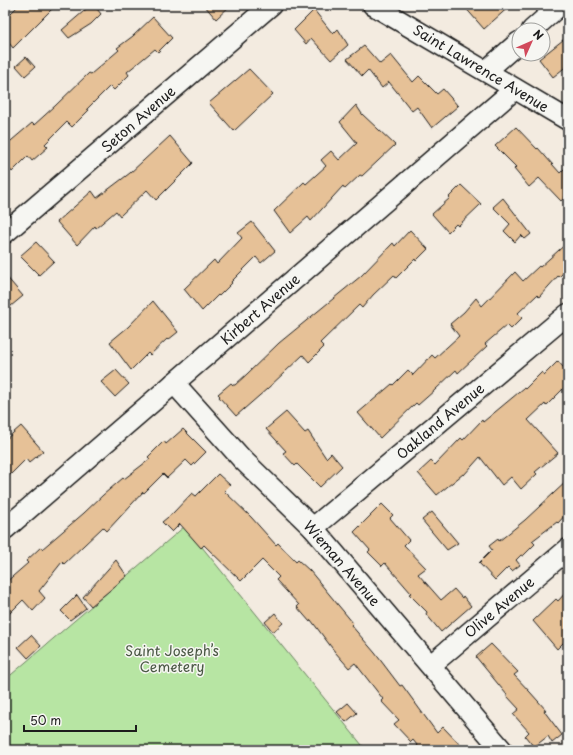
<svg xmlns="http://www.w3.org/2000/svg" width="573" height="755" viewBox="0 0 573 755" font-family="'Playpen Sans',sans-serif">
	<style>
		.green { fill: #b7e5a3; stroke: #6a8060 }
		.building { fill: #e6c197; stroke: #1c1c1c }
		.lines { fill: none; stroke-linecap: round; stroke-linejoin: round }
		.minor-casing { stroke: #1c1c1c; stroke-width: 23 }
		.minor { stroke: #f6f6f2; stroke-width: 20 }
		.labels { text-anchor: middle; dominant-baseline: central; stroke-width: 3; stroke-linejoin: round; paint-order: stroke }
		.street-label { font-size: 14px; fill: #1c1c1c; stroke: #f6f6f2 }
		.park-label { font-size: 14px; fill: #4a5844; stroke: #f6f6f2 }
	</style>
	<rect width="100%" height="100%" fill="#f3ebe0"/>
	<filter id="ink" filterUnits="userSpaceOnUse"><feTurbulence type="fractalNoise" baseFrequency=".025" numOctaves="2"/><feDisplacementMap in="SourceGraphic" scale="8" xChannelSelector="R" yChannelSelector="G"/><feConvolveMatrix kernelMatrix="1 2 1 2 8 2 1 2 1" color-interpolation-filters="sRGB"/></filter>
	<g filter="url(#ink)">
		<polygon class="green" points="185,526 366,750 5,750 5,680"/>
		<g class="building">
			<polygon points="19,5 56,5 13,48 5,38 5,19"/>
			<polygon points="91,5 94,5 101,14 91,24 69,38 62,30"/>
			<polygon points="204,5 231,5 216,19"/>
			<polygon points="463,5 511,5 484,29"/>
			<polygon points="314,10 333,34 338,29 348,45 331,60 311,38 306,44 294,30"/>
			<polygon points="153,17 172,38 158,52 155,49 127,72 129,75 114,90 110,86 87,109 89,110 72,127 67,122 45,144 48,147 32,161 28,156 12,172 5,163 5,146 32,123 34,125 55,106 89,73 91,74 119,50 117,48 133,36"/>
			<polygon points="568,36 568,65 553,77 539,59"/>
			<polygon points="364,46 380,64 391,55 413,82 419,76 437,94 443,89 458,106 432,128 417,107 412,111 389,82 382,88 368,70 362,76 347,59"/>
			<polygon points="26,57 35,67 25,76 16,66"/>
			<polygon points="249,69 273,94 234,131 209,103"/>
			<polygon points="356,105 362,114 395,145 362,176 360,175 345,189 343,186 311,221 308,217 290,233 274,211 304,182 306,184 326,166 321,160 331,151 339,160 357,143 340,122"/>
			<polygon points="516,127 537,149 538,148 560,173 568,165 568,194 561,201 539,178 529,187 514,169 516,167 495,146"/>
			<polygon points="170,136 193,163 156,200 147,190 120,216 116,211 96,228 95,226 77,245 57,222 92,191 97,198 130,173"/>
			<polygon points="461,185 481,204 458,226 456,224 448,232 432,214 450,198 449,197"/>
			<polygon points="503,198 531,234 525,239 521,235 515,242 504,231 510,224 493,207"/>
			<polygon points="252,222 275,251 261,263 256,257 231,282 232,283 219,296 218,295 202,311 184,289 214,260 217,264 242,238 238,233"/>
			<polygon points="410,230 428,249 416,261 415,259 396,278 394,275 373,295 362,308 359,305 320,343 324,347 309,362 303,355 267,389 236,416 219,397 220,396 218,394 231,383 233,385 235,385 247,374 279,343 361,276 393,243 395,246"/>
			<polygon points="36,242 54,261 39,275 20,256"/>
			<polygon points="568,242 568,268 559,277 558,276 539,297 537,295 518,313 522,318 511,329 507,325 485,344 487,346 458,373 456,370 435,390 418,405 416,403 380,438 358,413 392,384 393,385 408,370 413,375 432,355 435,358 459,336 450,324 464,312 476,298 482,306 515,272 523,281 539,266 540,267"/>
			<polygon points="5,275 23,296 5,311"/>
			<polygon points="153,301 178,332 168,340 167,339 150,355 148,353 131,370 110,342 128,327"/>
			<polygon points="558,361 568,373 568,384 546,406 545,404 528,420 558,453 535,472 537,474 521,489 511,477 502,485 480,457 464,475 463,474 437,495 418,473 431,461 435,465 461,438 463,440 482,420 483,422 524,388 525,389 542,372 544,375"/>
			<polygon points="116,370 129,384 115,397 101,382"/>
			<polygon points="286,412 305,433 308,431 326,458 331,453 342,466 320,487 297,464 295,466 283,453 286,451 266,429"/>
			<polygon points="21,426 43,451 29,463 26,459 5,480 5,440"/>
			<polygon points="183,429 206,452 192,466 186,460 167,478 163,474 144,493 143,492 107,531 103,527 64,564 62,562 39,591 45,598 33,611 23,600 5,618 5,583 28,563 26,561 41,547 42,549 84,513 103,495 123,478 124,479 150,459 148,457 164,441 166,444"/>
			<polygon points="218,474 230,485 224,491 251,517 276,545 278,543 296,562 298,560 310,571 353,623 351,625 375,653 400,686 402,685 437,733 443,727 465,750 421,750 413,740 411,742 394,724 399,720 381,701 383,699 355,663 349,668 335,652 311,620 310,622 297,607 299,605 276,580 279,577 262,560 241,581 204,545 201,548 180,524 172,532 162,522 173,513 192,493 196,496"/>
			<polygon points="568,480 568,512 558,523 557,522 532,541 535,544 523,556 521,555 516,560 520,565 512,571 508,567 495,580 479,563 492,550 489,546 498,539 499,541 525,520"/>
			<polygon points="382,504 393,515 390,518 409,540 404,545 426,568 418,574 441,600 454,589 462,598 463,596 471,606 441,632 426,614 427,612 409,594 411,593 385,563 382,566 368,552 370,550 354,532"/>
			<polygon points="432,512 458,543 447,550 422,520"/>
			<polygon points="116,560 127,576 91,606 83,597"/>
			<polygon points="568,590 568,638 557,649 533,621 556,599 558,601"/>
			<polygon points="77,595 86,608 70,620 61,611"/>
			<polygon points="275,613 283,623 273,632 265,622"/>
			<polygon points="31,635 41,646 28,658 18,647"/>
			<polygon points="491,644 518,672 514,675 530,692 546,710 544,711 562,735 552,743 548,736 534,747 525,736 529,732 513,714 519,709 507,696 507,695 476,657"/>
			<polygon points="348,703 357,713 346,722 337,712"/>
		</g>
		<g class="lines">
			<g class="minor-casing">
				<g id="minor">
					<polyline points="373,5 568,120"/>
					<polyline points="532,30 560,5"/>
					<polyline points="486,71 519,42"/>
					<polyline points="5,233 271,5"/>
					<polyline points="174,383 242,459 313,528 502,750"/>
					<polyline points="313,528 568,314"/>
					<polyline points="5,529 515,89"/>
					<polyline points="431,665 568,549"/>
				</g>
			</g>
			<use href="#minor" class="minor"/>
		</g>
	</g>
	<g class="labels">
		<g class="street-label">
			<text transform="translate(481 68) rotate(31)">Saint Lawrence Avenue</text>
			<text transform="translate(138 119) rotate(-41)">Seton Avenue</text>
			<text transform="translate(260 309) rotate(-41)">Kirbert Avenue</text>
			<text transform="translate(440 421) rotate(-40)">Oakland Avenue</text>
			<text transform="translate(342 563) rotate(49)">Wieman Avenue</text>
			<text transform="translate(499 607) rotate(-40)">Olive Avenue</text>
		</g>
		<g class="park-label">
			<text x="172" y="650">Saint Joseph’s<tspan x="172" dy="16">Cemetery</tspan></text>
		</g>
	</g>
	<rect width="573" height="755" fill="none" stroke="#f6f6f2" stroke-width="20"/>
	<rect x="10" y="10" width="553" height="735" fill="none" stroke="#1c1c1c" stroke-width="1.5" filter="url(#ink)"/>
	<g transform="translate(531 42) rotate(45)"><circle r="19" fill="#f6f6f2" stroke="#9f9f9c"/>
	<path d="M0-3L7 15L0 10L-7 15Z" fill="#d1495b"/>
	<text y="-6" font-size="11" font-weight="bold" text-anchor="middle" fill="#1c1c1c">N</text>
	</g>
	<path d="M24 725v6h112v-6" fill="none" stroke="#1c1c1c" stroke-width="2"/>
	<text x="30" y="725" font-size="12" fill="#1c1c1c" stroke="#f6f6f2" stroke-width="3" paint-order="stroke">50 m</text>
</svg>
